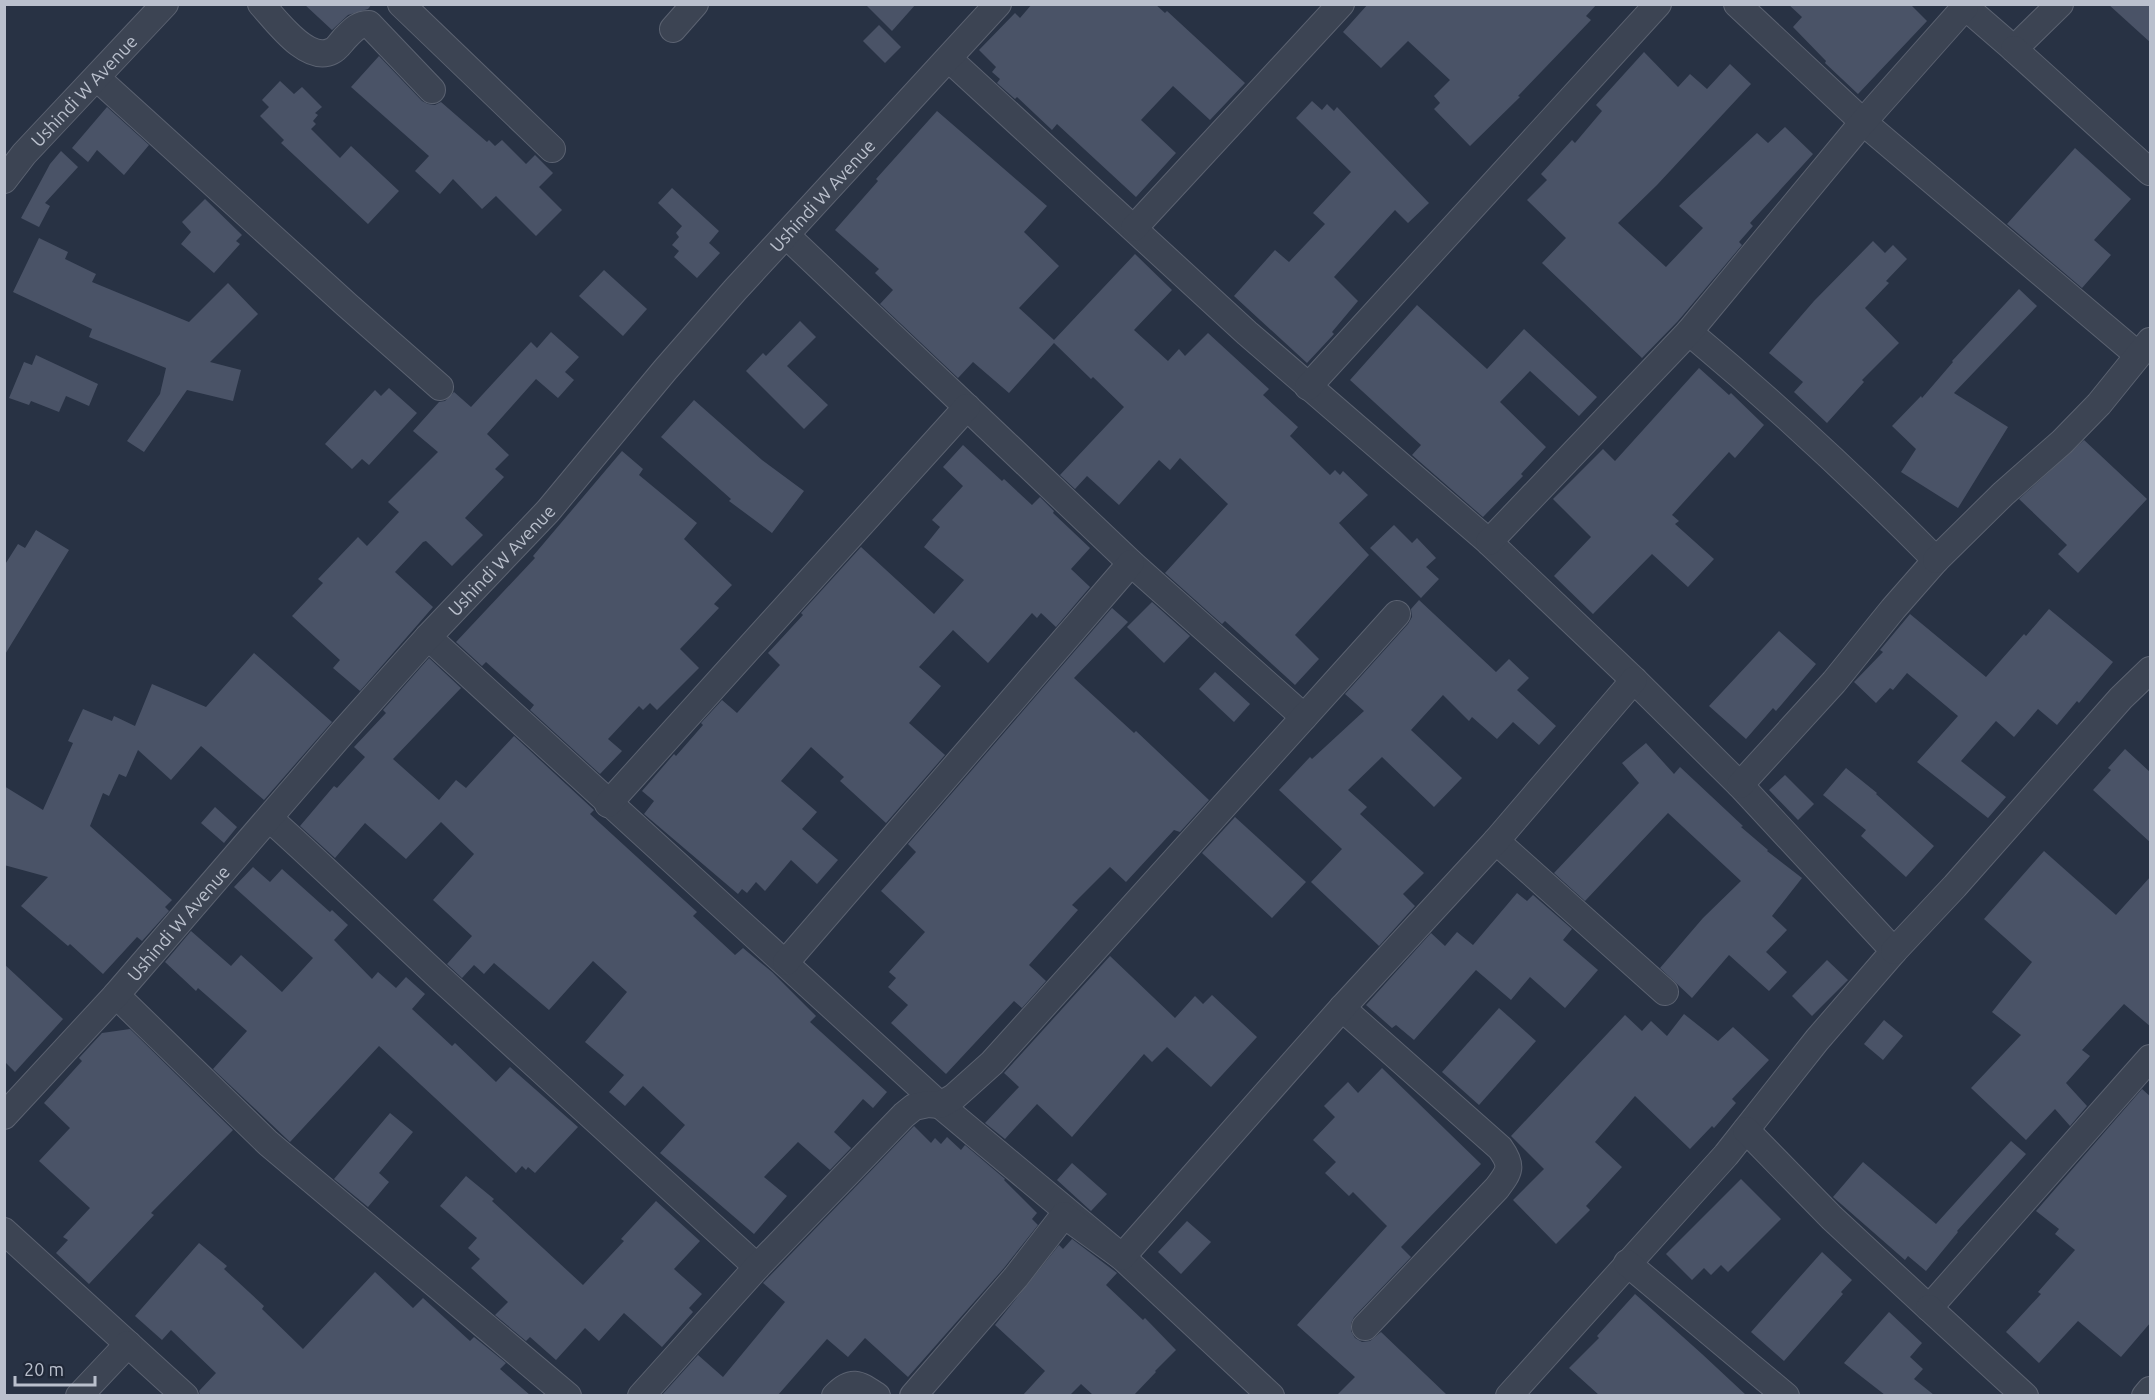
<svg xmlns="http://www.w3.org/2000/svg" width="2155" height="1400" viewBox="0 0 2155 1400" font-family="Ubuntu,sans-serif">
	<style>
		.building { fill: #4a5367 }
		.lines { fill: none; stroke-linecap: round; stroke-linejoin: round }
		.minor-casing { stroke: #5b6271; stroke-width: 28 }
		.minor { stroke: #3c4453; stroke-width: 26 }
		.labels { text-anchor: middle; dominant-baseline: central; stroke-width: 4.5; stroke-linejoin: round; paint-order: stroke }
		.street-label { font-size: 18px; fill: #bac0cd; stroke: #212939 }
	</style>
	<rect width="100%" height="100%" fill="#283244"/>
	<g class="building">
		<polygon points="304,4 372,4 368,9 348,15 332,30"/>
		<polygon points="865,4 916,4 892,31"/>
		<polygon points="1032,4 1155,4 1165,13 1167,11 1245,83 1210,120 1173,86 1141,120 1176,153 1136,197 1057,124 1052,130 1017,97 1015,99 997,83 1000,79 992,72 996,67 979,50 1015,13 1020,18"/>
		<polygon points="1368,4 1597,4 1586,16 1591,20 1518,96 1520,97 1470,146 1434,109 1440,103 1434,96 1450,80 1408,41 1381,68 1343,32"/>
		<polygon points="1788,4 1910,4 1927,21 1858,94 1825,63 1826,61 1793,27 1802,17"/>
		<polygon points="2108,4 2151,4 2151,43"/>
		<polygon points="879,25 901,47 885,63 863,41"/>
		<polygon points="1644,52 1678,87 1690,74 1707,89 1730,64 1751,84 1657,185 1618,223 1666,267 1703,228 1679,206 1757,133 1768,143 1785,127 1813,154 1750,223 1753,226 1739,242 1742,245 1678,321 1642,358 1542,263 1566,238 1527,200 1547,180 1541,174 1572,140 1575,143 1602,111 1596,105"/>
		<polygon points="379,56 422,101 428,104 435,105 441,102 487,142 489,140 495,146 502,140 526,164 535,155 553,173 539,187 562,210 536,236 496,196 482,209 453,179 440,194 415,171 429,156 351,87"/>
		<polygon points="280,81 294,94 302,87 322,107 315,113 318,115 313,121 316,124 311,129 340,158 351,146 399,191 368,224 281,143 284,140 260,116 269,107 262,100"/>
		<polygon points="1312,101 1322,110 1327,104 1334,111 1337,107 1429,203 1408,223 1395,210 1334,277 1358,301 1332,332 1334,334 1307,363 1234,296 1275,250 1289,262 1325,224 1313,213 1351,172 1296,118"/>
		<polygon points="107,107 149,145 124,175 97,150 88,162 72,148"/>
		<polygon points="937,111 1047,206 1024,232 1059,266 1019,308 1054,340 1135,254 1172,290 1134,330 1168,361 1179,349 1185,356 1208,333 1269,389 1263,395 1298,427 1290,436 1330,475 1335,470 1340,475 1343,471 1368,495 1339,523 1369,555 1295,635 1319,659 1295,685 1225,621 1222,624 1165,573 1228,504 1180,458 1170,470 1159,460 1119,505 1087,476 1075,489 1060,475 1124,407 1093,377 1091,379 1054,343 1009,393 973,362 958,378 880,304 893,290 875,273 879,269 835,230 878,181 876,179"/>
		<polygon points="2075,148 2131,199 2094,240 2111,255 2082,288 2007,224"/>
		<polygon points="61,151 78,167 45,203 50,206 39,227 21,218 50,164"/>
		<polygon points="672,188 719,231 709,243 720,253 697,278 674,257 679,251 672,245 679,237 676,233 682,226 658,203"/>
		<polygon points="205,199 242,235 236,241 240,244 214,273 181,244 191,232 182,222"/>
		<polygon points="39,238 68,252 65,259 96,274 92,282 189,322 228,283 258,314 210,362 241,370 233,401 187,390 144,452 127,441 160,394 166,368 89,337 92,329 13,292"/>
		<polygon points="1873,241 1885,253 1893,245 1907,259 1886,281 1889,283 1865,308 1899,343 1862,380 1864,382 1827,423 1794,392 1803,382 1769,353 1814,301"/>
		<polygon points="604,270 647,309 623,336 579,296"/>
		<polygon points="2019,289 2037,306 1954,393 2008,427 1958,508 1901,472 1916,449 1892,426 1921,396 1922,398 1953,362 1952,361"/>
		<polygon points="1417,305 1487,369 1524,329 1597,397 1579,416 1530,371 1500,402 1546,447 1521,474 1523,476 1483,517 1412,455 1421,445 1350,380"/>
		<polygon points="800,321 816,337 787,366 828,405 804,429 746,371 763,353 766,356"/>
		<polygon points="551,332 579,357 565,372 574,380 558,398 536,379 487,434 509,455 495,469 504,477 465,518 483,535 452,566 426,541 423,542 395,572 433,607 360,691 333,668 340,660 292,616 323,583 318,579 358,537 367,546 399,512 388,502 438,452 413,431 439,402 445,401 454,392 471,407 531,342 537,348"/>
		<polygon points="36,355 98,384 89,406 66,396 59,412 31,401 29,405 9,398 24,362 32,365"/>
		<polygon points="1699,368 1729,395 1731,393 1764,425 1735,458 1729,452 1672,515 1679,521 1675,524 1714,559 1688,587 1652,554 1593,614 1554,576 1591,537 1553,499 1603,449 1615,461"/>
		<polygon points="389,388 417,413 369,465 362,459 352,469 325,444 375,390 381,396"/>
		<polygon points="694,400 762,460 804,491 772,533 729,501 731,499 661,437"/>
		<polygon points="2084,440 2147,499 2078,573 2058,554 2067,545 2019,499"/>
		<polygon points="963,445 1002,481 1004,479 1032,505 1040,497 1054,511 1053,513 1090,548 1071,569 1090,587 1056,627 1041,613 1037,618 1032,613 988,663 953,630 919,667 941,686 909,723 945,755 886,823 840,781 844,777 811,747 781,781 817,812 802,829 838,860 817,884 791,860 765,891 756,882 747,893 742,889 738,894 644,814 654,801 642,791 674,754 676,756 703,725 701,723 722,700 737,713 780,665 768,653 803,615 801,613 861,547 934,614 964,580 924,547 940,527 932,520 963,486 943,467"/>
		<polygon points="622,451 643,469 639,475 697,523 684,539 732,585 714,604 719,608 680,649 699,668 657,710 650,703 643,710 639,706 608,739 622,751 600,774 530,710 534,705 486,662 482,666 456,642 535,558 533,556"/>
		<polygon points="1394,525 1412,543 1417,538 1436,558 1426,567 1439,579 1421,598 1370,548"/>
		<polygon points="36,530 69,550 4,656 4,566 18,544 25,548"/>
		<polygon points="1419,600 1496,672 1509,659 1529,678 1517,690 1556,726 1539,745 1513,722 1497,739 1472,717 1469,721 1443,695 1411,730 1462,778 1434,807 1382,757 1348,790 1367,807 1360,814 1424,873 1403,894 1415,906 1379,946 1311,882 1342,849 1279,790 1310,757 1312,759 1364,711 1345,694 1408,624 1412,617 1411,609"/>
		<polygon points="1152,602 1190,636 1164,663 1127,627"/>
		<polygon points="1112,608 1128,622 1074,678 1134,733 1136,731 1209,800 1180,832 1174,830 1126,882 1110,867 1072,905 1078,910 1029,965 1046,981 1022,1008 1014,1001 946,1074 891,1023 908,1005 888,987 896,978 889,972 925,932 881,891 916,852 908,844"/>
		<polygon points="2049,609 2113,662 2079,703 2077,701 2057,725 2038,709 2014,737 1996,721 1961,761 2006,797 1988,818 1917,762 1958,716 1907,673 1893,690 1890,688 1876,703 1854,682 1883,652 1880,650 1910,614 1986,677 2024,634 2026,636"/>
		<polygon points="1779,631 1816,664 1776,711 1773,708 1746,739 1709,706"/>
		<polygon points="254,653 332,722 264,800 201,746 171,780 138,750 126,777 119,774 109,796 103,793 90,826 172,900 165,907 169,911 142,941 137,937 103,974 70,944 68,946 21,906 48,877 4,865 4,786 43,810 73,743 68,741 83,709 112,721 114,716 135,726 152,684 206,707"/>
		<polygon points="429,658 461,688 393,759 439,800 456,780 466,788 514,736 594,810 590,814 697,912 693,916 735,955 743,948 772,972 816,1016 810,1022 887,1092 873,1108 863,1099 834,1132 851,1148 830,1170 798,1142 764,1177 787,1196 754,1234 660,1153 685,1125 643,1086 625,1106 609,1092 624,1075 585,1042 627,992 593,961 549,1010 494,963 484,974 474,965 462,978 447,964 472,936 433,900 474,854 441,822 406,859 365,823 335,858 300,826 334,786 337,788 365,757 354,747 386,713 383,710"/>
		<polygon points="1215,672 1250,704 1234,722 1199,689"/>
		<polygon points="1646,743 1674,774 1680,767 1743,826 1741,827 1768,850 1767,851 1802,878 1772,916 1787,930 1766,952 1787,972 1769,991 1729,955 1692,998 1660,968 1703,918 1741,881 1668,813 1585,901 1554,873 1639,783 1622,763"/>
		<polygon points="2125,749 2151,773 2151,843 2093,790 2111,770 2108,768"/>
		<polygon points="1846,768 1877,793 1876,794 1934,846 1906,877 1861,836 1866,830 1823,795"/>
		<polygon points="1785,775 1814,804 1798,820 1769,790"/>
		<polygon points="215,807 237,827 224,843 201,823"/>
		<polygon points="1235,817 1306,882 1272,918 1202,853"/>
		<polygon points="2044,851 2116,915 2151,876 2151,1027 2124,1004 2082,1050 2090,1056 2066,1083 2087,1106 2070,1126 2055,1109 2026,1140 1971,1088 2021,1035 1992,1012 2032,962 1984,919"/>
		<polygon points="253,867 270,882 282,869 330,912 332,910 348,925 334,940 372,979 378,972 396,988 406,977 425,994 412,1009 452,1046 455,1043 496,1082 510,1067 578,1127 535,1173 528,1167 526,1170 522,1166 516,1173 379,1046 290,1142 213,1069 247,1031 198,988 196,991 165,962 191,931 231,966 241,955 282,992 313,958 234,887"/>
		<polygon points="1517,893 1527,901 1533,895 1572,929 1563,940 1598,970 1565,1008 1530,977 1511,1000 1476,970 1414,1040 1396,1025 1392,1028 1366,1005 1431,933 1445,946 1457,932 1473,945"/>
		<polygon points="1110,956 1175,1018 1195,996 1203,1004 1212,995 1257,1037 1211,1087 1167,1047 1152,1062 1144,1054 1072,1137 1037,1104 1005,1139 985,1123 1019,1087 1004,1073"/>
		<polygon points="1827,960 1848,980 1812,1016 1792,996"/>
		<polygon points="4,964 63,1019 15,1072 4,1061"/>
		<polygon points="1499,1008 1536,1041 1479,1105 1442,1072"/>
		<polygon points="1684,1014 1718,1041 1733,1027 1769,1060 1732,1099 1736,1103 1714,1128 1712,1126 1690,1149 1635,1096 1595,1142 1622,1167 1586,1206 1590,1210 1556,1244 1513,1200 1544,1169 1511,1136 1625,1015 1642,1031 1651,1021 1667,1036"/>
		<polygon points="1884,1020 1903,1036 1883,1060 1864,1044"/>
		<polygon points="130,1029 233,1130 151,1213 154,1215 89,1284 56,1253 68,1240 63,1237 90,1208 39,1161 70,1128 44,1103 82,1061 79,1058 102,1033"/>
		<polygon points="1382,1068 1481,1164 1401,1247 1411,1257 1354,1317 1351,1323 1351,1331 1355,1338 1362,1342 1370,1341 1381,1332 1447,1395 1337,1395 1355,1377 1297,1325 1387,1226 1353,1192 1349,1196 1325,1173 1336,1162 1313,1140 1335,1117 1324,1106 1348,1082 1358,1093"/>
		<polygon points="2142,1089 2151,1097 2151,1322 2121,1357 2078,1321 2039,1363 2006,1332 2041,1294 2038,1292 2075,1250 2055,1234 2059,1229 2036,1211"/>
		<polygon points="390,1113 413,1132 379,1173 389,1182 368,1207 334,1179"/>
		<polygon points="914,1126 931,1143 935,1138 941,1144 947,1137 961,1150 965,1145 1005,1179 1004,1180 1037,1213 1032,1219 1038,1225 1004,1268 908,1377 865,1338 848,1357 827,1339 778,1395 662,1395 698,1355 723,1377 785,1302 763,1283"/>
		<polygon points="2011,1141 2026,1154 1957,1231 1958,1232 1926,1271 1908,1256 1905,1260 1833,1197 1863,1162 1936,1224"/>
		<polygon points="1072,1163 1107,1194 1091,1211 1057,1180"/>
		<polygon points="466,1176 494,1199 492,1201 583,1285 624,1241 621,1239 656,1201 700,1241 674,1269 702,1294 689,1308 693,1312 662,1347 624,1313 599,1341 585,1328 556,1360 530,1337 526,1341 495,1315 508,1302 471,1268 480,1259 468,1248 477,1238 440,1206"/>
		<polygon points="1741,1179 1781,1219 1728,1272 1721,1265 1711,1275 1704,1268 1692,1280 1666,1254"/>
		<polygon points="1187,1221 1211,1242 1181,1274 1158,1252"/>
		<polygon points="1072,1239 1117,1273 1106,1285 1143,1320 1145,1318 1176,1350 1155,1371 1156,1372 1134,1395 1093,1395 1081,1384 1070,1395 1023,1395 1045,1371 995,1325 1059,1245 1063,1249"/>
		<polygon points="199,1243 227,1266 224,1269 264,1306 262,1309 303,1349 375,1272 413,1308 423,1298 470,1341 474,1337 506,1363 500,1369 530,1395 200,1395 199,1391 216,1373 171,1330 162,1340 135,1316"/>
		<polygon points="1822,1252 1852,1280 1841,1292 1843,1294 1784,1361 1751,1332"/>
		<polygon points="1635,1294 1702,1354 1746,1395 1599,1395 1569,1368 1599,1338 1597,1336"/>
		<polygon points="1889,1312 1922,1343 1910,1357 1923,1369 1914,1379 1934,1395 1885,1395 1844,1363"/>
	</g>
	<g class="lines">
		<g class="minor-casing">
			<g id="minor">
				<path d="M261,4C276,20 307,64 332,51C337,49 342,41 346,37C353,30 358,24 369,24L432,90"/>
				<polyline points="401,4 552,149"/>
				<polyline points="1737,4 1863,122 2138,355"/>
				<polyline points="1962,4 2014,49 2060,4"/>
				<polyline points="673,29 695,4"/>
				<polyline points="2014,49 2150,172"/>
				<polyline points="949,59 1247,333 1489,542 1634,680 1740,785 1894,951 1817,1040 1726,1155 1509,1396"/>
				<polyline points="97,78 347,305 440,387"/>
				<path id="s1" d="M4,180L24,154L165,4"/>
				<polyline points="1134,228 1341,4"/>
				<polyline points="787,236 1131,563 1304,717"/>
				<path d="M1689,332C1775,404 1858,481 1936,560L1893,609L1834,682L1740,785"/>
				<polyline points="1308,387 1658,4"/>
				<polyline points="1489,542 1689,332 1863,122 1965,7"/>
				<polyline points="1936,560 2003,494 2062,442 2099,404 2150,341"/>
				<polyline points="428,637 940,1105 1122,1257 1271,1396"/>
				<polyline points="608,804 967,407"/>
				<path d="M270,819C327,870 382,924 439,977C544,1074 651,1170 757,1267"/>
				<polyline points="1496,841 1665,992"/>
				<polyline points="1894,951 1955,886 2121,698 2150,670"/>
				<polyline points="786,962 1131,563"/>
				<polyline points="116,995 268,1143 568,1396"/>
				<path d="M1342,1008L1500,1148C1513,1166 1510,1171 1497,1188L1365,1327"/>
				<path id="s2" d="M4,1116L116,995L343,732L428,637L548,511L665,370L735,290L998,4"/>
				<polyline points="1746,1130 1832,1218 1929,1308 2150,1058"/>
				<polyline points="4,1231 185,1396"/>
				<polyline points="1627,1263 1786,1396"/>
				<polyline points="1929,1308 2025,1396"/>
				<polyline points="79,1396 128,1344"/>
				<polyline points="641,1396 757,1267 904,1115 914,1107 928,1104 940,1105 954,1097 992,1063 1397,614"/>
				<path d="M835,1396C852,1378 859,1384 877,1396"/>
				<polyline points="913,1396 1016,1277 1064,1215 1122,1257 1342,1008 1496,841 1634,680"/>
				<polyline points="2145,1396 2150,1390"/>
			</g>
		</g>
		<use href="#minor" class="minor"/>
	</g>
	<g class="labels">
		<g class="street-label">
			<text stroke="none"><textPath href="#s1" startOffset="120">Ushindi W Avenue</textPath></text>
			<text stroke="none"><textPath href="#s2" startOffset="1232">Ushindi W Avenue</textPath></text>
			<text stroke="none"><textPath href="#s2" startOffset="746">Ushindi W Avenue</textPath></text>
			<text stroke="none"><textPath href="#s2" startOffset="260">Ushindi W Avenue</textPath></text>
		</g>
	</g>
	<rect width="2155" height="1400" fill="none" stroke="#bac0cd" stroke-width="12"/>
	<path d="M15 1376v9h80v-9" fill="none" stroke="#bac0cd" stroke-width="3"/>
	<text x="24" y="1376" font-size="18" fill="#bac0cd" stroke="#212939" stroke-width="4.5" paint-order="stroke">20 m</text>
</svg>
